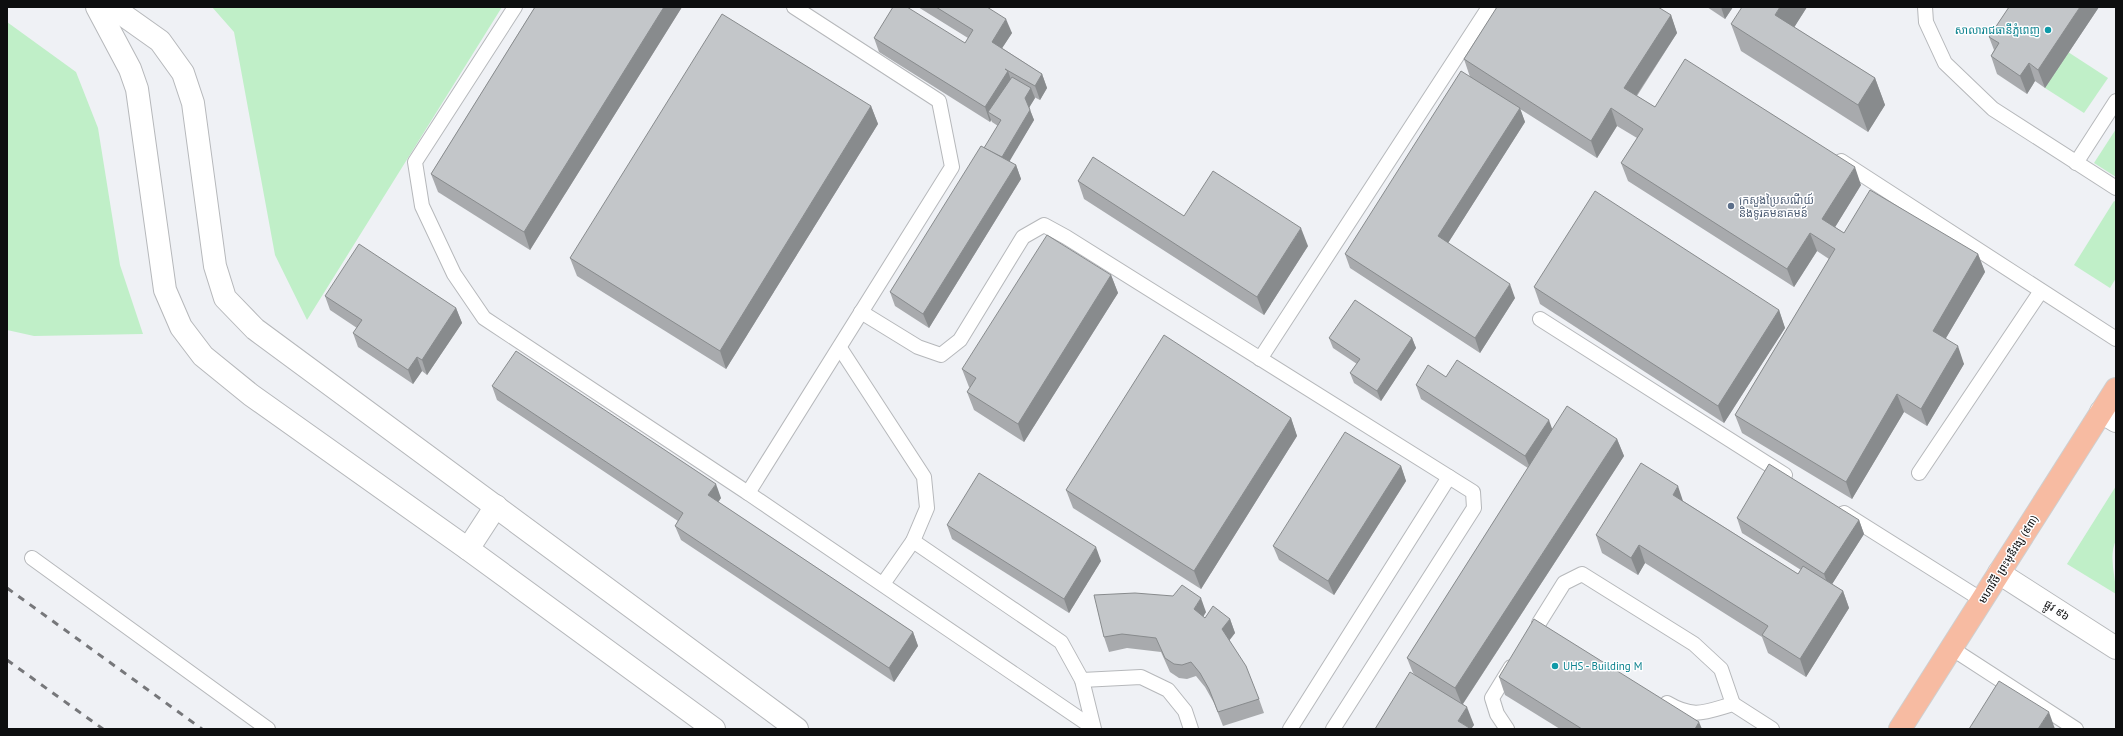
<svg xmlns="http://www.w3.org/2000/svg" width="2123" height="736" viewBox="0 0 2123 736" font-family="'PT Sans','Noto Sans Khmer',sans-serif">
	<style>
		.green { fill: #c0efc8 }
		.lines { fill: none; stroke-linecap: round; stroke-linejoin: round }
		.service-casing { stroke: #b6b8bb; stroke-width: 16 }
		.minor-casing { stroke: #b6b8bb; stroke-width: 24 }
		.tertiary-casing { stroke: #b6b8bb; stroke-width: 24 }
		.trunk-casing { stroke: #cfcfcf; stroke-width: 24 }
		.service { stroke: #fff; stroke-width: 14 }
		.minor { stroke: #fff; stroke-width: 22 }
		.tertiary { stroke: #fff; stroke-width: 22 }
		.trunk { stroke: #f7bba2; stroke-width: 22 }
		.rail { stroke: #76777a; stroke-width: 3; stroke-dasharray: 7 7; stroke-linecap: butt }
		.wall { fill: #a8aaad }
		.shaded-wall { fill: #888b8d }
		.building { fill: #c3c6c9; stroke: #888b8d }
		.culture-dot { fill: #0f9aa8; stroke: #fefeff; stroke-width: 1.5 }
		.service-dot { fill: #5c6f8a; stroke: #fefeff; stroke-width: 1.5 }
		.labels { text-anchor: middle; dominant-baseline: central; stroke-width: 3; stroke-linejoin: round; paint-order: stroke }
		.culture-label { font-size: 11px; fill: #0d838f; stroke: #fefeff; text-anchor: end }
		.service-label { font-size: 11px; fill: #4e5e75; stroke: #fefeff; text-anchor: start }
		.street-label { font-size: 11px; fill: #0d0e0f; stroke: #fefeff }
	</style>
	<rect width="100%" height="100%" fill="#eff1f5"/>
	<g class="green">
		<polygon points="212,7 502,7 307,320 275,255 234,32"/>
		<polygon points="7,22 76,72 98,128 120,265 143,334 34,336 7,330"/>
		<polygon points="2068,52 2108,78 2084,113 2045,88"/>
		<polygon points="2116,129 2116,177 2094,163"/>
		<polygon points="2114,201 2116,202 2116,278 2110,288 2074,265"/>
		<path d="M2116,486V540C2108,558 2116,576 2116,594L2067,564Z"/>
	</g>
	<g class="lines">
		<g class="service-casing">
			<g id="service">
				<polyline points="515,7 415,162 422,206 454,274 484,318 748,493 952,167 939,101 794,7"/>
				<polyline points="1925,7 1926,22 1945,63 1993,109 2116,188"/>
				<polyline points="1841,161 2116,339"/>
				<polyline points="2076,163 2116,101"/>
				<polyline points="861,312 918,347 941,355 960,340 1023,237 1044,225 1066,237 1473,492 1474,508 1333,729"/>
				<polyline points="1540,319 1785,475"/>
				<polyline points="840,348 924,477 927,508 913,541 883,584"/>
				<polyline points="1260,359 1489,7"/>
				<polyline points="1919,473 2041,291"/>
				<polyline points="748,493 1092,727"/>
				<polyline points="1844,513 1982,600"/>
				<polyline points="913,541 1061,642 1082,680 1094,729"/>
				<polyline points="32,558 268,729"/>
				<polyline points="1539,623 1564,583 1582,574 1694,644 1721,669 1733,704"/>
				<polyline points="1951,648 2076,729"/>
				<polyline points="1082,680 1141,677 1168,690 1185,711 1191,729"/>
				<path d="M1667,703C1694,719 1705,712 1733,704L1772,729"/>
				<polyline points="1290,729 1449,477"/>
				<polyline points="1507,729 1497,714 1492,698 1511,667"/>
			</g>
		</g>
		<g class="minor-casing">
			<g id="minor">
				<polyline points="2101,412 2116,421"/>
				<polyline points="1999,573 2116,648"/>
			</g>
		</g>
		<g class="tertiary-casing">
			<g id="tertiary">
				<polyline points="97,7 130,69 137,89 165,290 181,327 203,356 251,395 468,549 714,729"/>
				<polyline points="112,7 160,41 183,73 193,103 215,266 225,298 255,329 797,729"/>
				<polyline points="468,549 496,506"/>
			</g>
		</g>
		<g class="trunk-casing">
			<polyline id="trunk" points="1900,729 2116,389"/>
		</g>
		<use href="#service" class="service"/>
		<use href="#minor" class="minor"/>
		<use href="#tertiary" class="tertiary"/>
		<use href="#trunk" class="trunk"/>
		<g class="rail">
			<polyline points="7,588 202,729"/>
			<polyline points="7,660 103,729"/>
		</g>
	</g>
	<g class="wall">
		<polygon points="535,7 682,7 530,250 438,192 431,174"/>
		<polygon points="918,7 987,7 1012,33 1002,48 1042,74 1047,88 1040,100 1034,97 1035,98 1029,107 1034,120 1009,161 1016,165 1021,179 929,328 895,306 890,292 984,148 998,126 992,122 991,120 990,122 879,52 874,38 965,43 968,38"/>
		<polygon points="1707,7 1733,7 1725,19"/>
		<polygon points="1807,7 1794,27 1875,78 1885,105 1868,132 1741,51 1731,24"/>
		<polygon points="2099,7 2045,88 2035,81 2027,94 1997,74 1991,56 1994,50 1989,37"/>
		<polygon points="1671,15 1677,33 1637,96 1655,107 1861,185 1835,227 1844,233 1978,254 1985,272 1946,338 1964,364 1927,426 1904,412 1852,499 1742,433 1735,415 1829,259 1817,251 1794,287 1628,181 1621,163 1637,138 1617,126 1597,158 1520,109 1525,122 1448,243 1515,298 1480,353 1350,268 1345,254 1470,77 1464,59"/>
		<polygon points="871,106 878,124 726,369 577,276 570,258"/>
		<polygon points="1078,181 1184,216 1308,246 1264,315 1084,199"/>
		<polygon points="1111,275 1118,293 1024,442 974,410 967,392 970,387 969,387 962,369"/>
		<polygon points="1534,287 1779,310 1785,328 1724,423 1540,304"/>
		<polygon points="325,296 456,308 462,323 427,375 422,371 413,384 358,347 353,333 357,328 330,310"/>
		<polygon points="1329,338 1412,338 1416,348 1381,401 1354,383 1350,373 1357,364 1333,348"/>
		<polygon points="1446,377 1552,429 1617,439 1624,456 1463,704 1474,725 1471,729 1413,673 1407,658 1528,468 1421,399 1416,385"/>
		<polygon points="492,386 721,498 718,502 913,632 918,646 894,682 681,540 675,526 678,521 497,400"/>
		<polygon points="1291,418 1297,436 1201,589 1073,508 1066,490"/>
		<polygon points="1401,466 1406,481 1334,595 1279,560 1273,546"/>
		<polygon points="1683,501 1798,574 1801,570 1742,533 1737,518 1859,520 1864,534 1832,584 1843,591 1849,608 1806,677 1768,653 1762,637 1645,563 1638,575 1602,553 1596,535"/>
		<polygon points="947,525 1101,561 1069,613 952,539"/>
		<polygon points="1206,612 1203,616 1205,618 1230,619 1235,633 1229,641 1259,699 1264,713 1223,726 1214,703 1205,687 1196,676 1187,679 1179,678 1170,672 1161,652 1127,648 1109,652 1104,637"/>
		<polygon points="1499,677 1702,729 1560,729 1505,695"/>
	</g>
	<g class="shaded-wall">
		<polygon points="664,7 682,7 530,250 524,232"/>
		<polygon points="1721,7 1733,7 1725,19"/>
		<polygon points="1780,7 1807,7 1785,42 1775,15"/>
		<polygon points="2080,7 2099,7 2045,88 2038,70"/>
		<polygon points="1671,15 1677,33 1630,105 1624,88"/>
		<polygon points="1006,19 1012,33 997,56 992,42"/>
		<polygon points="2029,63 2035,81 2027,94 2020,76"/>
		<polygon points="1008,71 1013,86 988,112 991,120 990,122 985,107"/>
		<polygon points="1042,74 1047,88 1040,100 1035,86"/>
		<polygon points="1875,78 1885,105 1868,132 1858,105"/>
		<polygon points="1031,88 1035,98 1029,108 1025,98"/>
		<polygon points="871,106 878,124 726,369 720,351"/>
		<polygon points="1520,108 1525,122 1443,251 1438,236"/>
		<polygon points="1611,108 1617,126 1597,158 1591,141"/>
		<polygon points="1030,110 1034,120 1005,169 1001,159"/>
		<polygon points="1016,165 1021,179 929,328 923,314"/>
		<polygon points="1855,167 1861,185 1829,237 1822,219"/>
		<polygon points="1301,228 1308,246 1264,315 1257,297"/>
		<polygon points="1810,233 1817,251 1794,287 1787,269"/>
		<polygon points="1978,254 1985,272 1940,348 1933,331"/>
		<polygon points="1111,275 1118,293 1024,442 1018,424"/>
		<polygon points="1510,284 1515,298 1480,353 1475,338"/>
		<polygon points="456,308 462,323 427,375 422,360"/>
		<polygon points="1779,310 1785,328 1724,423 1718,406"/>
		<polygon points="1412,338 1416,348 1381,401 1377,391"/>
		<polygon points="1958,346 1964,364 1927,426 1921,409"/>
		<polygon points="417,357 422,371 413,384 408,370"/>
		<polygon points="1897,394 1904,412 1852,499 1846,482"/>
		<polygon points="1291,418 1297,436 1201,589 1194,571"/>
		<polygon points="1549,420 1554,434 1531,470 1525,456"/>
		<polygon points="1617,439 1624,456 1462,705 1455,688"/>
		<polygon points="1401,466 1406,481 1334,595 1328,581"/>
		<polygon points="716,484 721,498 713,510 708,495"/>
		<polygon points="1678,486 1684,504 1673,495"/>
		<polygon points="1859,520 1864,534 1829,589 1824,574"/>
		<polygon points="1639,545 1645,563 1638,575 1631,558"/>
		<polygon points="1096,547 1101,561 1069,613 1064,599"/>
		<polygon points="1843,591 1849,608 1806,677 1800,659"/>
		<polygon points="1201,598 1206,612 1199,624 1194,609"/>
		<polygon points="1230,619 1235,633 1227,643 1222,629"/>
		<polygon points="913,632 918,646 894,682 889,668"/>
		<polygon points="1467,707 1474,725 1471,729 1458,721"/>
		<polygon points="2049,712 2055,729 2038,729"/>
		<polygon points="1699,722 1702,729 1695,729"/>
	</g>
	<g class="building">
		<polygon points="535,7 664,7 524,232 431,174"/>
		<polygon points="893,7 907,7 965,43 973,30 936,7 987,7 1006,19 992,42 1042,74 1035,86 1005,69 1008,71 985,107 874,38"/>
		<polygon points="1497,7 1658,7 1671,15 1624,88 1655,107 1685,59 1855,167 1822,219 1844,233 1870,190 1978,254 1933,331 1958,346 1921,409 1897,394 1846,482 1735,415 1835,249 1810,233 1787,269 1621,163 1643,129 1611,108 1591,141 1464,59"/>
		<polygon points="1742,7 1780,7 1775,15 1875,78 1858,105 1731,24"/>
		<polygon points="2009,7 2080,7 2038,70 2029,63 2020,76 1991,56 1999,43 1989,37"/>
		<polygon points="722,14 871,106 720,351 570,258"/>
		<polygon points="1461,71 1520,108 1438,236 1510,284 1475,338 1345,254"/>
		<polygon points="1012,77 1031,88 1025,98 1030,110 1002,157 984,148 1001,120 988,112"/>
		<polygon points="981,146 1016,165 923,314 890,292"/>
		<polygon points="1093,157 1184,216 1213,171 1301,228 1257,297 1078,181"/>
		<polygon points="1595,191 1779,310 1718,406 1534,287"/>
		<polygon points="1047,235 1111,275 1018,424 967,392 976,378 962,369"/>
		<polygon points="359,244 456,308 422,360 417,357 408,370 353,333 362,320 325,296"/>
		<polygon points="1355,300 1412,338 1377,391 1350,373 1360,359 1329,338"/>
		<polygon points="1164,335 1291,418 1194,571 1066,490"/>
		<polygon points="516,351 716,484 708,495 913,632 889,668 675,526 683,513 492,386"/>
		<polygon points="1457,360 1549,420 1525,456 1416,385 1428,365 1446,377"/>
		<polygon points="1567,406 1617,439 1455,688 1407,658"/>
		<polygon points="1345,432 1401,466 1328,581 1273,546"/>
		<polygon points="1641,463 1678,486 1673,495 1798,574 1803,566 1843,591 1800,659 1762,635 1768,626 1639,545 1631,558 1596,535"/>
		<polygon points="1769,464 1859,520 1824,574 1737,518"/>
		<polygon points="979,473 1096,547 1064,599 947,525"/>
		<polygon points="1182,585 1201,598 1194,609 1205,618 1213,606 1230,619 1222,629 1246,666 1259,699 1218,712 1209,689 1200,673 1191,662 1182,665 1174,664 1165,658 1156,638 1122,634 1104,637 1094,595 1135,593 1173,596"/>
		<polygon points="1534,619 1699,722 1695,729 1582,729 1499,677"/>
		<polygon points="1410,672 1467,707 1458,721 1471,729 1375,729"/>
		<polygon points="1999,681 2049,712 2038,729 1969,729"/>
	</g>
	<g class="culture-dot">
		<circle cx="2048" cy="30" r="4"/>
		<circle cx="1555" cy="666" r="4"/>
	</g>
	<circle class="service-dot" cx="1731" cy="206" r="4"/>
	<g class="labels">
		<g class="culture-label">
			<text x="2040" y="30">សាលារាជធានីភ្នំពេញ</text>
			<text x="1563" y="666" text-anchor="start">UHS - Building M</text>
		</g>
		<g class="service-label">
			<text x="1739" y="200">ក្រសួងប្រៃសណីយ៍<tspan x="1739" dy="13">និងទូរគមនាគមន៍</tspan></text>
		</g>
		<g class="street-label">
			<text transform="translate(2008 559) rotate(-58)">មហាវិថី ព្រះមុនីវង្ស (៩៣)</text>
			<text transform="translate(2057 610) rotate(33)">ផ្លូវ ៩៦</text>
		</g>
	</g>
	<rect width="2123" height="736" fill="none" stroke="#0d0e0f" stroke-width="16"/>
</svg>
